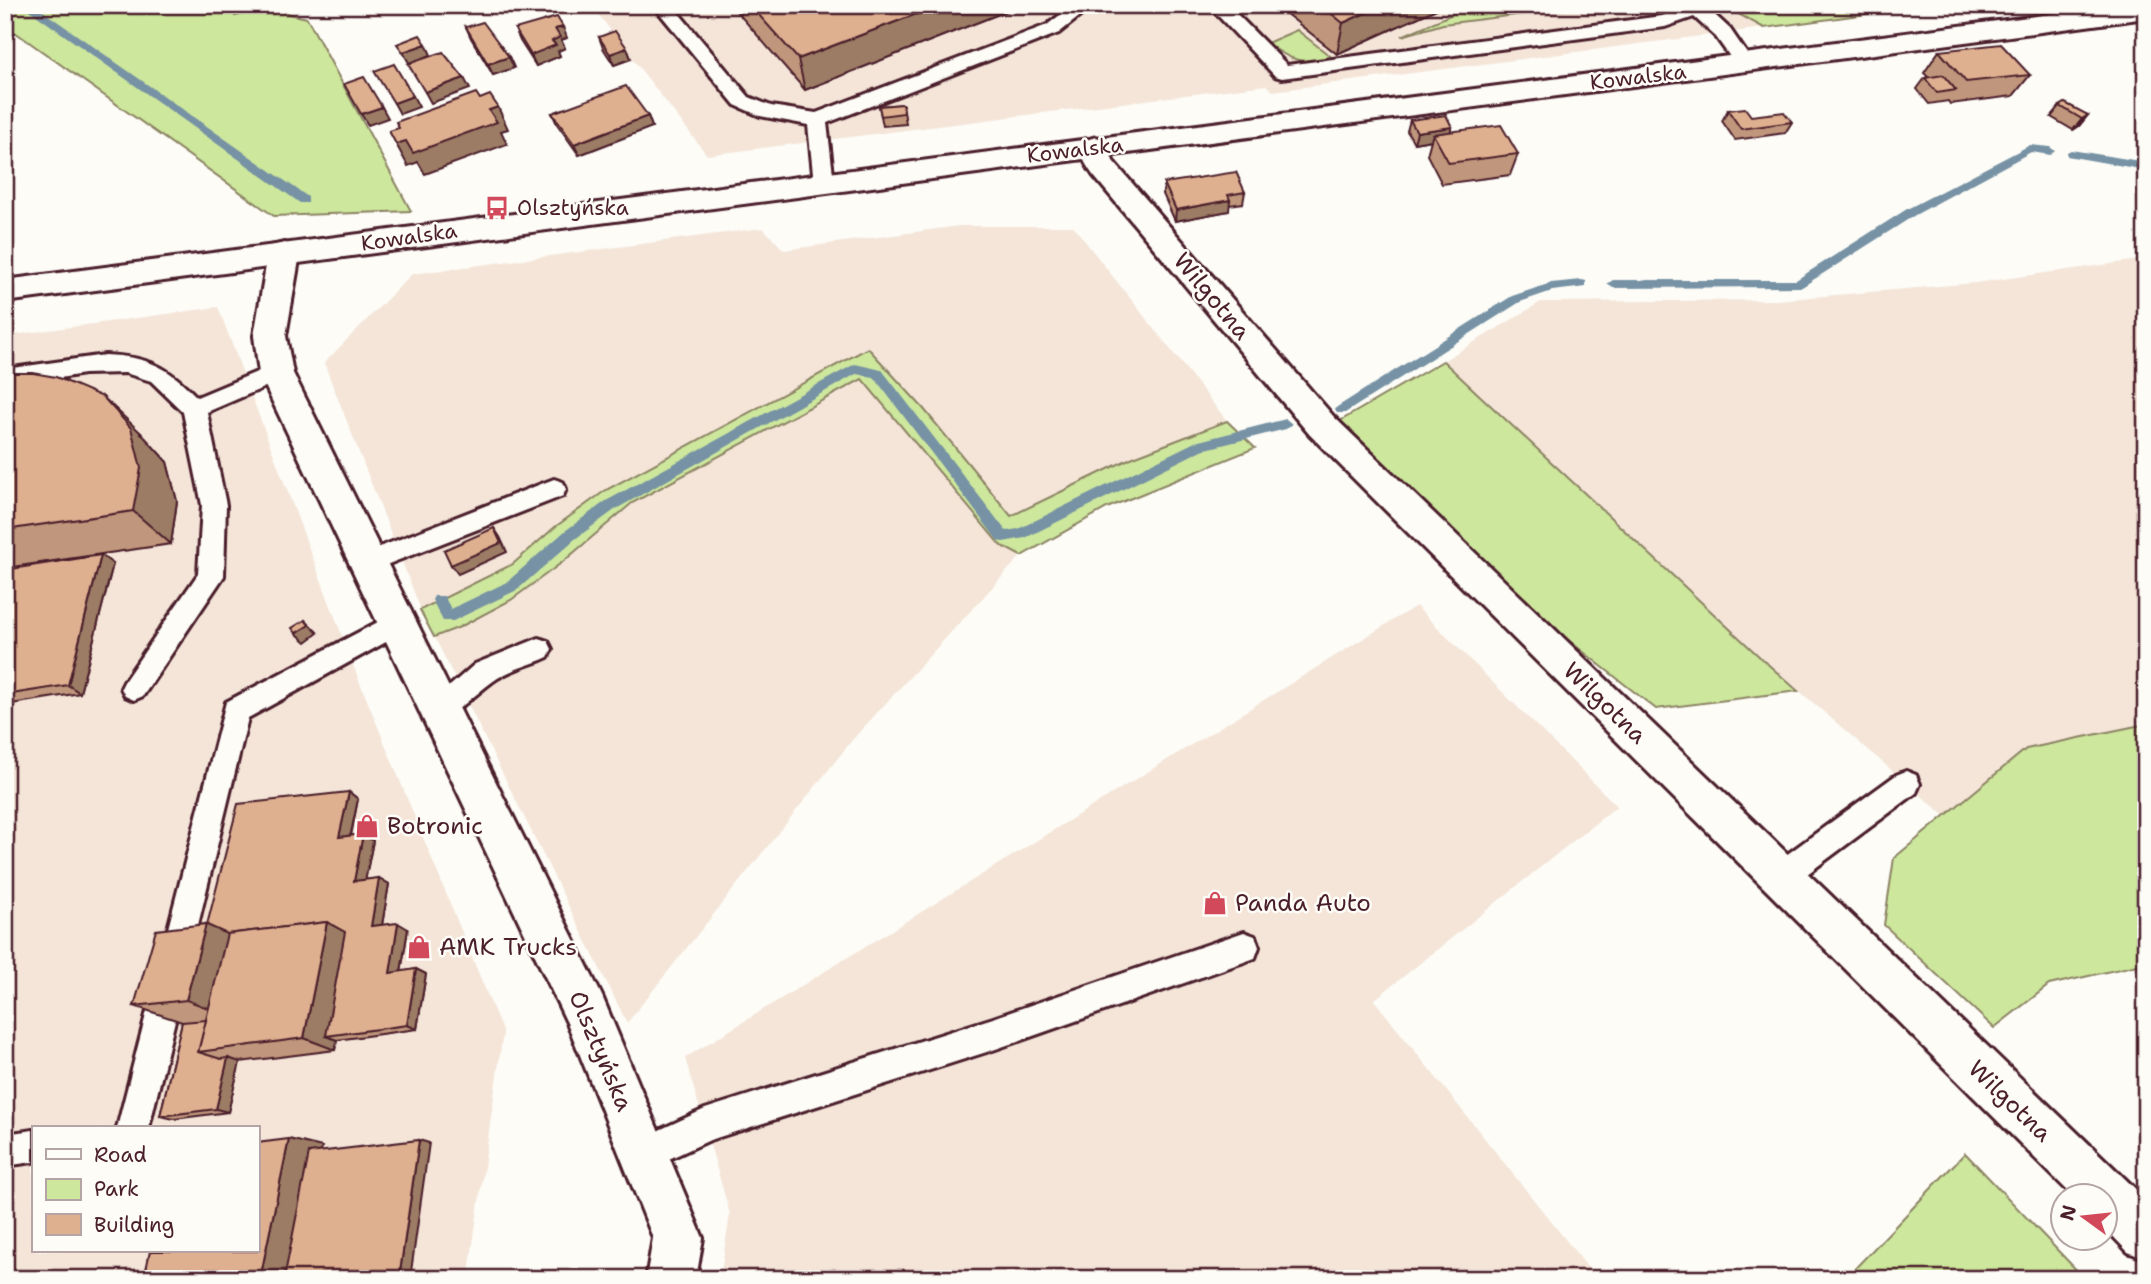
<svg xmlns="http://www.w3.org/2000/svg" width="2151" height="1284" viewBox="0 0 2151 1284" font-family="'Shantell Sans',sans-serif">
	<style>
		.built { fill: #f4e5d8; fill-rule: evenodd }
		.green { fill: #cde79d; stroke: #8c8364; stroke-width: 2 }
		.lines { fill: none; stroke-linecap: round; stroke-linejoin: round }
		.stream { fill: #7692a4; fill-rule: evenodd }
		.lane-casing { stroke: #4a1f2b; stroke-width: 6 }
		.street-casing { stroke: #4a1f2b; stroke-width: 6 }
		.secondary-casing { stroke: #4a1f2b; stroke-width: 6 }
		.lane { fill: #fdfcf7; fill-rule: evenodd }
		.street { fill: #fdfcf7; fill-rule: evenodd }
		.secondary { fill: #fdfcf7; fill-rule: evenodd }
		.wall { fill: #c0977c; stroke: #4a1f2b; stroke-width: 2 }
		.shaded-wall { fill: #9c7b65; stroke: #4a1f2b; stroke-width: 2 }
		.building { fill: #dfb090; stroke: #4a1f2b; stroke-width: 2 }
		.labels { text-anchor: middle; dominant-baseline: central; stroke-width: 5; stroke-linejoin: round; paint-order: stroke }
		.far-street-label { font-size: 21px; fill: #4a1f2b; stroke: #fdfcf7 }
		.far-poi-label { font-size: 21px; fill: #4a1f2b; stroke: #fdfcf7; text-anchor: start }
		.street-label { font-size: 24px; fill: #4a1f2b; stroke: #fdfcf7 }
		.poi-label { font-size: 24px; fill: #4a1f2b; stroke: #fdfcf7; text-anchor: start }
	</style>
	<rect width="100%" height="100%" fill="#fdfcf7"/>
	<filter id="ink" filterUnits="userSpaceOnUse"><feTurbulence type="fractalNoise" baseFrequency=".0143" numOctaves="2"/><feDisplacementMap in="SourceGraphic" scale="14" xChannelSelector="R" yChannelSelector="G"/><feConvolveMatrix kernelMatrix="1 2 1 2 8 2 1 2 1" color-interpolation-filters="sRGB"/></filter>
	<g filter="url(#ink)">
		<g class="built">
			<polygon points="591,5 1722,5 1764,28 1273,91 1266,85 707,155"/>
			<polygon points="959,226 1073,226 1227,421 1255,448 1107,508 1021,556 853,739 627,1023 421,610 324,363 412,274 763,228 784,250"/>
			<polygon points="2146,259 2146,724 2026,749 1945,816 1762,659 1443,361 1541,302 1777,300 1975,283"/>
			<path d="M218,307L358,678L503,1033L468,1279H5V336ZM33,1128H257V1251H33Z"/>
			<polygon points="1416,606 1617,806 1374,1000 1597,1279 720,1279 730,1214 685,1058"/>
		</g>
		<g class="green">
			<polygon points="5,5 231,5 235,16 282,5 289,14 307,18 411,211 274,216 5,25"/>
			<polygon points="1473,5 1577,5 1580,7 1443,24 1402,36"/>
			<polygon points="1722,5 1933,5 1764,28"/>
			<path d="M1297,30L1334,59C1302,63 1293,63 1267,43Z"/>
			<polygon points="868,348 923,408 1011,516 1131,458 1227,421 1255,448 1107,508 1021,556 1000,545 862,379 632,503 564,561 511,600 460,627 434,637 420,610 513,564 555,527 606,490"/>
			<polygon points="1443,361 1762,659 1798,691 1656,709 1525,606 1340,421"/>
			<polygon points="2146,724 2146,974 2137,965 2049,985 1994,1028 1884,925 1894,858 2026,749"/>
			<polygon points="1965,1153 2085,1279 1845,1279"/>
		</g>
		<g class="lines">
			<g class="stream">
				<polygon points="22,5 34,5 308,197 308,203 300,203"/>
				<polygon points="2030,145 2050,147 2055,151 2050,155 2031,152 1915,215 1802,287 1613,288 1607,284 1613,280 1796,280 1907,209"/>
				<polygon points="2071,150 2146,162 2146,170 2067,156 2067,152"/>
				<polygon points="1582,280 1586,281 1586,287 1552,291 1520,302 1345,413 1337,413 1335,410 1337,407 1512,296 1551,283"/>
				<polygon points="855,364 882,370 1006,531 1018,529 1195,442 1286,419 1292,424 1286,429 1202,450 1025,538 1003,542 998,541 874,377 856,374 616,509 575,539 517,590 453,621 443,621 432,600 434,596 444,596 451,609 507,582 565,531 606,501"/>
			</g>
			<g class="lane-casing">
				<g id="lane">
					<polygon points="653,5 672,5 749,97 771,106 816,113 1047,25 1073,5 1094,5 1059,33 827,123 834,183 824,190 814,183 808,125 760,116 735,105"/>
					<polygon points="1208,5 1228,5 1287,65 1662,16 1684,8 1682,5 1704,5 1730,29 1754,64 1745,70 1738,68 1716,37 1694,17 1665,27 1282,78 1275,76"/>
					<path d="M105,355C149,357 167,366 197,397L276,364L284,367L287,373L284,379L207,412L226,505L224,576L143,696L134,700L125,696L121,688L125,680L198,574L202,505L183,412L151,381L125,373L84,374L5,387V369Z"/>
					<polygon points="554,479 563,482 566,489 563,496 368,572 359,569 355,562 359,555"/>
					<polygon points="397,612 406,615 410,623 406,631 248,718 149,1128 117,1128 226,702"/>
					<path d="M539,638L548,641L552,649L548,657C531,665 507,670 492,682C473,696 459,712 437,720L427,717L423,708L427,699L451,685L475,664Z"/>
					<polygon points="1906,771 1916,775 1920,784 1916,793 1791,886 1781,890 1771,886 1766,876 1771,866 1896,775"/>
					<polygon points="1244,932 1255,936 1259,947 1255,958 1244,962 993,1050 710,1140 645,1170 633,1166 629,1154 633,1142 705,1109 993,1018"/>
					<polygon points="33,1130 33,1162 5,1166 5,1134"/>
				</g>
			</g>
			<g class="street-casing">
				<g id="street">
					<path d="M1096,137L1106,140L1113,161L1334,417L2146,1199V1259L2128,1252L2106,1229V1196H2073L1310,435L1093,175C1085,163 1077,153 1086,140Z"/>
					<polygon points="284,243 295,246 300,254 286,336 293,373 602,996 703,1238 696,1279 646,1279 653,1238 568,1025 259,373 254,336 268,254 273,246"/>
				</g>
			</g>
			<g class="secondary-casing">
				<polygon id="secondary" points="2121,5 2146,5 2146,18 5,302 5,280"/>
			</g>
			<use href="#lane" class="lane"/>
			<use href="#street" class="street"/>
			<use href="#secondary" class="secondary"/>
		</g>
		<g class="wall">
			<polygon points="731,5 1022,5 805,90"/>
			<polygon points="1275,5 1445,5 1337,54"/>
			<polygon points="466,27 509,57 514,68 493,75 471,38"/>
			<polygon points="515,29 567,38 561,40 565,48 558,51 560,56 536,66 520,41"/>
			<polygon points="599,37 627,48 631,59 614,65 603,48"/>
			<polygon points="1939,51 2030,75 2013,96 1950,104 1948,101 1929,104 1917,89 1925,78 1928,77 1924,73"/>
			<polygon points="903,104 906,124 883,126 879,106"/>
			<polygon points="2060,106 2088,115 2079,126 2073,130 2051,117"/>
			<polygon points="1728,110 1751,116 1792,122 1785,133 1735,140 1722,121"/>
			<polygon points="552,113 648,116 652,127 579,155 557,124"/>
			<polygon points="1410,120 1452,127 1450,131 1518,154 1510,175 1442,184 1427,155 1431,140 1414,143 1407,131"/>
			<polygon points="1164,183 1245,192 1243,203 1229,205 1229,211 1175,221 1163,194"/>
			<polygon points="5,373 140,432 167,462 177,501 171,544 5,568"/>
			<polygon points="113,564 80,693 5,705 5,570"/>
			<polygon points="349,792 358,799 351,836 363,834 373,841 365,880 379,878 389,884 382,925 408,929 401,972 416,969 426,974 417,1029 337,1040 335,1050 240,1062 228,1112 174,1119 160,1116 182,1022 134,1006 207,925"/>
		</g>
		<g class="shaded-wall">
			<polygon points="940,5 1022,5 805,90 798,59"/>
			<polygon points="1383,5 1445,5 1337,54 1343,23"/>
			<polygon points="563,27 567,38 561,40 565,48 558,51 560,56 536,66 531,55 552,41 555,29"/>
			<polygon points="426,44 431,55 409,63 403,52"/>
			<polygon points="627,48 631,59 614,65 610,54"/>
			<polygon points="509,57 514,68 493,75 488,64"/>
			<polygon points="464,78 470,89 431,103 425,92"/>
			<polygon points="413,96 419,107 400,114 394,103"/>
			<polygon points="382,107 388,118 368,125 361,114"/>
			<polygon points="498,107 508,129 501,131 507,144 425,174 418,162 408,166 396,144"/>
			<polygon points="2088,115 2079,126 2073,130 2082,119"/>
			<polygon points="648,116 652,127 579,155 574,144"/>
			<polygon points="1452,127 1448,138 1433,134 1431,140 1414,143 1417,132"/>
			<polygon points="1230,200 1229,211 1175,221 1176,210"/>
			<polygon points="103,397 140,432 167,462 177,501 171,544 133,511"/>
			<polygon points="494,528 500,537 507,552 458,574 451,565"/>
			<polygon points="101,555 113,564 80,693 68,685"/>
			<polygon points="305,620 318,633 306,642 296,633"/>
			<polygon points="349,792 358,799 349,843 339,837"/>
			<polygon points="363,834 373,841 364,887 354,881"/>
			<polygon points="379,878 389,884 381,931 371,926"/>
			<polygon points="327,922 355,937 326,1036 337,1040 335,1050 304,1038"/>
			<polygon points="398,923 408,929 400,978 390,973"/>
			<polygon points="206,924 259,949 243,1021 186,1000"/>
			<polygon points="416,969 426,974 417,1029 407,1025"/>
			<polygon points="228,1058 240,1062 228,1112 216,1109"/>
			<polygon points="289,1139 322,1147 296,1279 260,1279"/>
			<polygon points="419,1140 429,1143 410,1279 399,1279"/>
		</g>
		<g class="building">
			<polygon points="750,5 940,5 798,59"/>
			<polygon points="1321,5 1383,5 1343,23"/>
			<polygon points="557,17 563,27 555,29 560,37 552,41 556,45 531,55 515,29"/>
			<polygon points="483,22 509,57 488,64 466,27"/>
			<polygon points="615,31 627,48 610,54 599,37"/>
			<polygon points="420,35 426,44 403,52 397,44"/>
			<polygon points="2001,44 2030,75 1966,82 1939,51"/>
			<polygon points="443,52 464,78 425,92 408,64"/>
			<polygon points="394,64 413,96 394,103 374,71"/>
			<polygon points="1943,75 1956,90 1937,93 1925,78"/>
			<polygon points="364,77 382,107 361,114 344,84"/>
			<polygon points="626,86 648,116 574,144 552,113"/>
			<polygon points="476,93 480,99 490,95 498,107 489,110 497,122 413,153 406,141 396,144 389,131 399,128 396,122"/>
			<polygon points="2065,103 2088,115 2082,119 2060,106"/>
			<polygon points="903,104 904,113 881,116 879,106"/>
			<polygon points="1745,108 1751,116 1784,112 1792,122 1741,129 1728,110"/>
			<polygon points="1446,115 1452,127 1417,132 1410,120"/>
			<polygon points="1501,125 1518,154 1449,163 1433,134"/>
			<polygon points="1236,172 1245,192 1228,195 1230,200 1176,210 1164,183"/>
			<polygon points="5,373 33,373 56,377 103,397 131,428 141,468 133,511 5,530"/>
			<polygon points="494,528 501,543 451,565 444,550"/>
			<polygon points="101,555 68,685 5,695 5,570"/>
			<polygon points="305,620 309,625 296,633 292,628"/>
			<polygon points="349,792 339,837 363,834 354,881 379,878 371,926 398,923 390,973 416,969 407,1025 326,1036 345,932 327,922 227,934 207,925 238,804"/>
			<polygon points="327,922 304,1038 198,1052 227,934"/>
			<polygon points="206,924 186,1000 134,1006 156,930"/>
			<polygon points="206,1020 198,1052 221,1059 228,1058 216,1109 160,1116 182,1022"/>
			<polygon points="289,1139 260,1279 144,1279 150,1251 257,1251 257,1143"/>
			<polygon points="419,1140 399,1279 284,1279 309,1153"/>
		</g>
	</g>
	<defs>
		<g id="bus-bare" transform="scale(1.89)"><path d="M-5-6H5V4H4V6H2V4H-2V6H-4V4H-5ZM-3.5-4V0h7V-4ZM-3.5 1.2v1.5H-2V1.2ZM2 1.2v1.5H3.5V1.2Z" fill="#d1495b" stroke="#fdfcf7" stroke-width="2.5" paint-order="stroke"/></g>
		<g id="shop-bare" transform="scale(1.89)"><path d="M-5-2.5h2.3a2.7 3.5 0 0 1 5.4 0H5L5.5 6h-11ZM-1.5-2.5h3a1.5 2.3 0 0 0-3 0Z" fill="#d1495b" stroke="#fdfcf7" stroke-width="2.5" paint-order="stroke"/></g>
	</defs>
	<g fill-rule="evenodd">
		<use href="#bus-bare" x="497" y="208"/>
		<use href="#shop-bare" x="367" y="826"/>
		<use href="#shop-bare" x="1215" y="903"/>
		<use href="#shop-bare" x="419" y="947"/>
	</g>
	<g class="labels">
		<g class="far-street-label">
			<text transform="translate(1638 77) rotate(-7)">Kowalska</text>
			<text transform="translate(1075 150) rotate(-7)">Kowalska</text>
			<text transform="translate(409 237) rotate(-8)">Kowalska</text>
		</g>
		<g class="far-poi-label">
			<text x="517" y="208">Olsztyńska</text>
		</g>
		<g class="street-label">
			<text transform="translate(1212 296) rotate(50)">Wilgotna</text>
			<text transform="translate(1605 703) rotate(44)">Wilgotna</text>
			<text transform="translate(601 1051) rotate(67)">Olsztyńska</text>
			<text transform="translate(2010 1101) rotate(44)">Wilgotna</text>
		</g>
		<g class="poi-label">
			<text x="387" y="826">Botronic</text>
			<text x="1235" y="903">Panda Auto</text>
			<text x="439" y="947">AMK Trucks</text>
		</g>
	</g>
	<rect width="2151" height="1284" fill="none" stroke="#fdfcf7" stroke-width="28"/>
	<rect x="14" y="14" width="2123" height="1256" fill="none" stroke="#4a1f2b" stroke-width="2.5" filter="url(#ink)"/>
	<rect x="32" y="1126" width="228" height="126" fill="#fdfcf7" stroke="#b5a4a5" stroke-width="2"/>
	<rect x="46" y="1149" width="35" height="10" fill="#fdfcf7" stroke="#b5a4a5" stroke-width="2"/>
	<text x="94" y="1162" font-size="21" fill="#4a1f2b">Road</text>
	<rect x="46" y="1179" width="35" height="21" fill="#cde79d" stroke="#b5a4a5" stroke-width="2"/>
	<text x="94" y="1196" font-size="21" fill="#4a1f2b">Park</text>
	<rect x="46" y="1214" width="35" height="21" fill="#dfb090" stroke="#b5a4a5" stroke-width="2"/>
	<text x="94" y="1232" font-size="21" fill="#4a1f2b">Building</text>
	<g transform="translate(2084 1217) rotate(285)"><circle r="33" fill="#fdfcf7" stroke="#b5a4a5" stroke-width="2"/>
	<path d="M0-5L12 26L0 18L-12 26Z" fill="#d1495b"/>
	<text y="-10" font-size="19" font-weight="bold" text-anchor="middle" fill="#4a1f2b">N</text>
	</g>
</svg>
